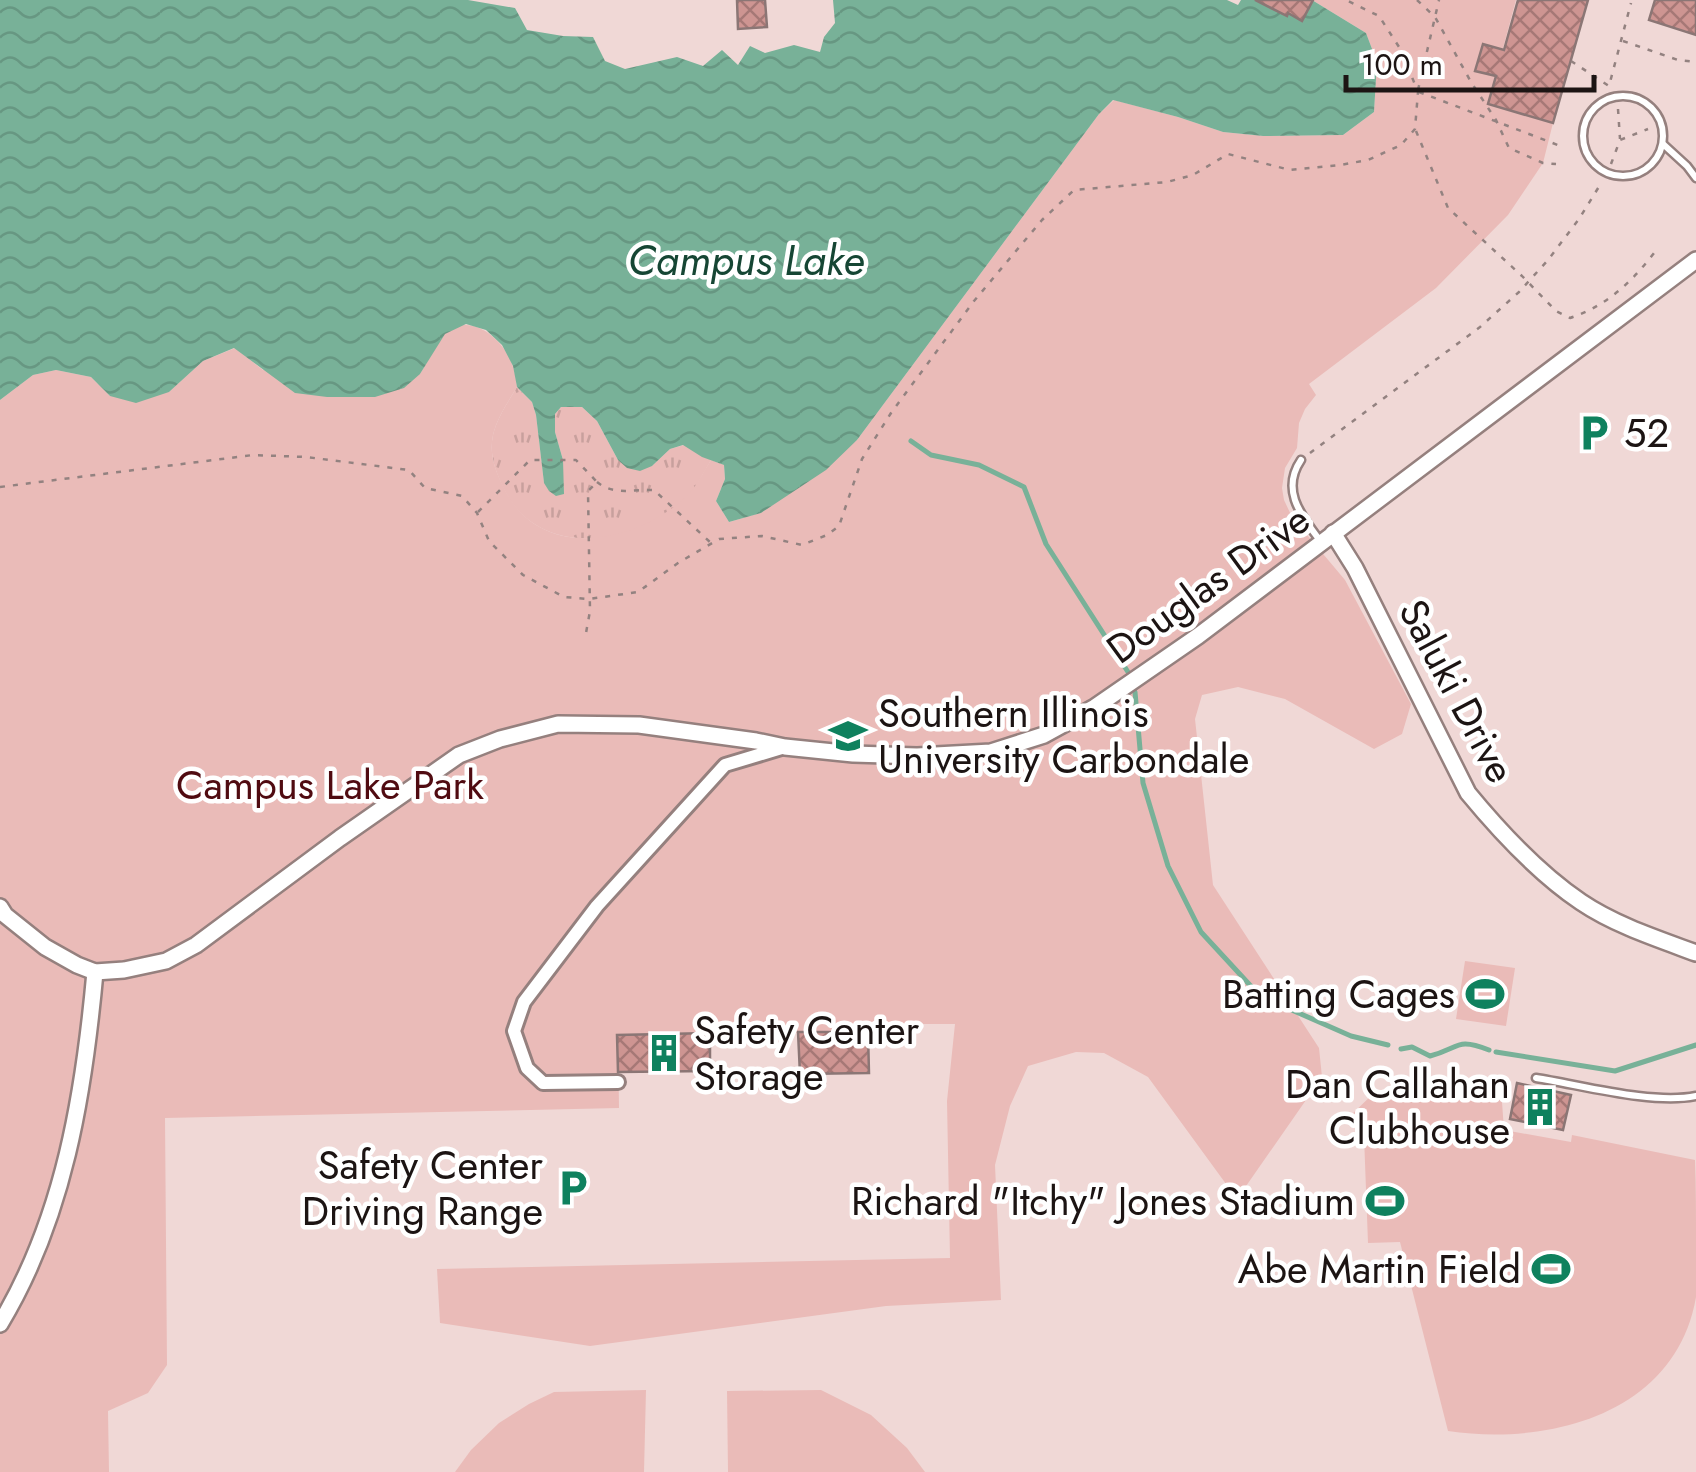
<svg xmlns="http://www.w3.org/2000/svg" width="1696" height="1472" viewBox="0 0 1696 1472" font-family="Jost,sans-serif">
	<style>
		.grass { fill: url(#grass-tufts) }
		.park { fill: #eabbb8 }
		.water { fill: url(#water-waves) }
		.lines { fill: none; stroke-linecap: round; stroke-linejoin: round }
		.stream { stroke: #78b198; stroke-width: 5 }
		.building { fill: url(#building-cross-hatch); stroke: #8b7675; stroke-width: 2.5 }
		.service-casing { stroke: #95807e; stroke-width: 11 }
		.minor-casing { stroke: #95807e; stroke-width: 18 }
		.tertiary-casing { stroke: #95807e; stroke-width: 20 }
		.path { stroke: #938280; stroke-width: 2.5; stroke-dasharray: 5 8; stroke-linecap: butt }
		.service { stroke: #fff; stroke-width: 6 }
		.minor { stroke: #fff; stroke-width: 12 }
		.tertiary { stroke: #fff; stroke-width: 15 }
		.labels { text-anchor: middle; dominant-baseline: central; stroke-width: 9; stroke-linejoin: round; paint-order: stroke }
		.poi-label { font-size: 40px; fill: #1c1413; stroke: #fff; text-anchor: end }
		.street-label { font-size: 40px; fill: #1c1413; stroke: #fff }
		.park-label { font-size: 40px; fill: #500b11; stroke: #fff }
		.water-label { font-size: 42px; font-style: italic; fill: #164634; stroke: #fff }
	</style>
	<defs>
		<pattern id="grass-tufts" width="24" height="20" patternUnits="userSpaceOnUse" patternTransform="scale(2.5)"><rect width="24" height="20" fill="#eabbb8"/><path d="M3 7l-1-3M5 7V3M7 7l1-3M15 17l-1-3M17 17v-4M19 17l1-3" fill="none" stroke="#c8a09d"/></pattern>
		<pattern id="water-waves" width="16" height="10" patternUnits="userSpaceOnUse" patternTransform="scale(2.5)"><rect width="16" height="10" fill="#78b198"/><path d="M0 5q4-4 8 0t8 0" fill="none" stroke="#679782"/></pattern>
		<pattern id="building-cross-hatch" width="8" height="8" patternUnits="userSpaceOnUse" patternTransform="scale(2.5)"><rect width="8" height="8" fill="#ce9592"/><path d="M0 0l8 8M0 8l8-8" fill="none" stroke="#a67876"/></pattern>
	</defs>
	<rect width="100%" height="100%" fill="#f0d8d6"/>
	<path class="grass" d="M517,387L532,402L536,415L544,483L563,460L555,432V414L561,407H582L597,421L618,460L652,466L670,449L684,445L711,460C701,477 691,498 675,510C621,548 534,555 503,487C495,470 489,454 493,435C497,418 508,402 517,387Z"/>
	<g class="park">
		<path d="M1312,0H1516L1488,104L1553,123L1543,163L1508,215L1436,288L1309,384L1316,395L1305,409L1299,423L1297,448L1285,468L1282,488L1284,500L1292,517L1345,580L1411,704L1402,734L1374,749L1285,699L1238,687L1202,695L1195,719L1213,885L1319,1048L1322,1077L1237,1199L1148,1077L1104,1053L1076,1052L1028,1066L1010,1106L995,1165L1001,1300L886,1306L590,1346L440,1323L437,1269L950,1258L947,1101L955,1024H869L868,1032L618,1035L619,1108L165,1118L167,1365L148,1393L108,1411L109,1472H0V400L33,375L56,370L91,377L110,396L169,392L203,361L235,348L263,370L420,374C427,364 437,341 445,333C471,311 503,339 512,364C515,371 516,380 517,387C508,402 497,418 493,435C489,454 495,470 503,486C538,562 632,545 685,498C696,488 703,472 711,460L724,465L725,479L716,501L729,522L761,513L857,440L1099,114L1114,100L1178,117L1223,132L1263,136L1343,135L1374,112L1377,62L1366,33Z"/>
		<polygon points="1465,961 1515,968 1506,1026 1456,1019"/>
		<path d="M1501,1088L1504,1130L1571,1142L1572,1135L1695,1160C1696,1187 1696,1216 1696,1244C1696,1261 1696,1280 1696,1297C1676,1414 1549,1446 1448,1431L1400,1242L1368,1243L1364,1136L1347,1119L1377,1090L1387,1100L1395,1093Z"/>
		<polygon points="646,1390 644,1472 455,1472 471,1450 499,1423 529,1404 554,1392"/>
		<polygon points="821,1390 871,1415 907,1448 925,1472 728,1472 727,1391"/>
	</g>
	<polygon class="water" points="0,0 468,0 515,8 527,30 563,36 593,37 605,61 625,69 677,57 703,66 722,50 738,65 750,46 765,53 794,45 820,52 824,37 835,23 833,0 1227,0 1238,5 1241,0 1312,0 1366,33 1377,62 1374,112 1343,135 1263,136 1223,132 1178,117 1113,100 1099,114 857,440 826,470 761,513 729,522 716,501 725,479 724,465 702,457 683,445 670,449 652,466 640,471 627,468 618,460 597,421 582,407 561,407 555,414 555,432 563,460 564,494 556,496 549,491 544,483 536,415 532,402 517,387 513,366 502,345 486,330 466,324 445,334 420,374 404,388 375,397 327,397 295,393 234,348 203,361 169,392 136,403 110,396 91,377 56,370 33,375 0,400"/>
	<g class="lines">
		<g class="stream">
			<polyline points="911,441 931,455 979,465 1024,487 1046,544 1128,672"/>
			<polyline points="1135,692 1143,783 1168,866 1201,932 1260,996 1351,1036 1388,1045"/>
			<path d="M1401,1049L1412,1047L1430,1056C1460,1048 1456,1037 1489,1050"/>
			<polyline points="1496,1052 1615,1071 1696,1045"/>
		</g>
	</g>
	<g class="building">
		<polygon points="737,0 765,0 767,27 738,29"/>
		<polygon points="1255,0 1313,0 1302,21 1288,13 1287,16"/>
		<polygon points="1518,0 1588,0 1553,123 1488,104 1496,76 1475,71 1483,44 1504,50"/>
		<polygon points="1655,0 1696,0 1696,35 1649,20"/>
		<polygon points="798,1032 868,1032 869,1073 800,1074"/>
		<polygon points="710,1033 710,1071 618,1072 617,1035"/>
		<polygon points="1517,1083 1571,1095 1563,1130 1510,1119"/>
	</g>
	<g class="lines">
		<g class="service-casing">
			<g id="service">
				<circle cx="1623" cy="136" r="40"/>
				<polyline points="1663,144 1687,166 1696,178"/>
				<path d="M1301,460C1280,491 1302,516 1321,542"/>
				<path d="M1536,1078C1581,1085 1653,1105 1696,1096"/>
			</g>
		</g>
		<g class="minor-casing">
			<polyline id="minor" points="618,1082 543,1083 527,1068 514,1031 524,1002 597,906 725,765 785,747"/>
		</g>
		<g class="tertiary-casing">
			<g id="tertiary">
				<path d="M1333,533L1355,568L1468,793C1501,833 1538,873 1581,902C1615,925 1658,939 1696,953"/>
				<polyline points="0,907 5,915 45,947 77,965 95,972 124,970 166,961 196,945 340,838 459,755 500,739 558,724 639,725 756,741 785,747 853,754 917,756 991,752 1044,735 1095,707 1198,636 1696,260"/>
				<path d="M0,1324C64,1218 84,1094 95,972"/>
			</g>
		</g>
		<g class="path">
			<polyline points="1417,0 1435,17 1471,82 1496,120 1509,148 1543,163 1556,164"/>
			<polyline points="1623,41 1678,60 1696,62"/>
			<polyline points="1571,61 1609,86 1631,3"/>
			<polyline points="1418,90 1439,0"/>
			<polyline points="1419,92 1563,147"/>
			<polyline points="1618,109 1620,139"/>
			<path d="M1416,131L1448,208L1522,276L1556,311L1570,318C1606,306 1631,283 1654,253"/>
			<polyline points="1611,164 1620,140 1648,129"/>
			<polyline points="1310,453 1480,327 1519,292 1548,260 1579,219 1600,185"/>
			<path d="M597,482C614,496 633,489 654,490L711,543"/>
			<polyline points="0,487 253,455 306,457 409,470 425,488 462,496 477,513 489,541 523,575 564,597 589,599 638,592 678,563 719,539 762,536 802,545 827,535 839,526 862,459 891,413 974,301 1042,220 1074,190 1167,182 1193,175 1228,154 1290,170 1340,165 1368,160 1401,145 1415,129 1418,92 1401,50 1379,16 1346,0"/>
			<polyline points="478,512 530,460 576,460 597,482 588,491 590,611 586,633"/>
		</g>
		<use href="#service" class="service"/>
		<use href="#minor" class="minor"/>
		<use href="#tertiary" class="tertiary"/>
	</g>
	<defs>
		<g id="parking-bare" transform="scale(3)"><path d="M-3.5-5.5H1a3.5 3.5 0 0 1 0 7H-1V5.5H-3.5ZM-1-3.4V-.6H.8a1.4 1.4 0 0 0 0-2.8Z" fill="#0f815e" stroke="#fff" stroke-width="2.5" paint-order="stroke"/></g>
		<g id="university-bare" transform="scale(3)"><path d="M0-5L7-2L0 1L-7-2ZM-4 1L0 2.5L4 1V4Q0 6-4 4Z" fill="#0f815e" stroke="#fff" stroke-width="2.5" paint-order="stroke"/></g>
		<g id="stadium-bare" transform="scale(3)"><path d="M0-5a6.5 5 0 1 0 0 10a6.5 5 0 1 0 0-10ZM-3.5-1.8h7v3.6h-7Z" fill="#0f815e" stroke="#fff" stroke-width="2.5" paint-order="stroke"/></g>
		<g id="building-bare" transform="scale(3)"><path d="M-4-6H4V6H1V3H-1V6H-4ZM-2.5-4.3h1.7v1.8h-1.7ZM.8-4.3h1.7v1.8H.8ZM-2.5-1h1.7V.8h-1.7ZM.8-1h1.7V.8H.8Z" fill="#0f815e" stroke="#fff" stroke-width="2.5" paint-order="stroke"/></g>
	</defs>
	<g fill-rule="evenodd">
		<use href="#parking-bare" x="1594" y="433"/>
		<use href="#university-bare" x="848" y="736"/>
		<use href="#stadium-bare" x="1485" y="994"/>
		<use href="#building-bare" x="664" y="1053"/>
		<use href="#building-bare" x="1540" y="1107"/>
		<use href="#parking-bare" x="573" y="1188"/>
		<use href="#stadium-bare" x="1385" y="1201"/>
		<use href="#stadium-bare" x="1551" y="1269"/>
	</g>
	<g class="labels">
		<g class="poi-label">
			<text x="1624" y="433" text-anchor="start">52</text>
			<text x="878" y="713" text-anchor="start">Southern Illinois<tspan x="878" dy="46">University Carbondale</tspan></text>
			<text x="1455" y="994">Batting Cages</text>
			<text x="694" y="1030" text-anchor="start">Safety Center<tspan x="694" dy="46">Storage</tspan></text>
			<text x="1510" y="1084">Dan Callahan<tspan x="1510" dy="46">Clubhouse</tspan></text>
			<text x="543" y="1165">Safety Center<tspan x="543" dy="46">Driving Range</tspan></text>
			<text x="1355" y="1201">Richard "Itchy" Jones Stadium</text>
			<text x="1521" y="1269">Abe Martin Field</text>
		</g>
		<g class="street-label">
			<text transform="translate(1208 584) rotate(-36)">Douglas Drive</text>
			<text transform="translate(1457 691) rotate(62)">Saluki Drive</text>
		</g>
		<g class="park-label">
			<text x="330" y="785">Campus Lake Park</text>
		</g>
		<g class="water-label">
			<text x="746" y="260">Campus Lake</text>
		</g>
	</g>
	<path d="M1346 75v15h248v-15" fill="none" stroke="#1c1413" stroke-width="5"/>
	<text x="1361" y="75" font-size="30" fill="#1c1413" stroke="#ffffff" stroke-width="8" paint-order="stroke">100 m</text>
</svg>
